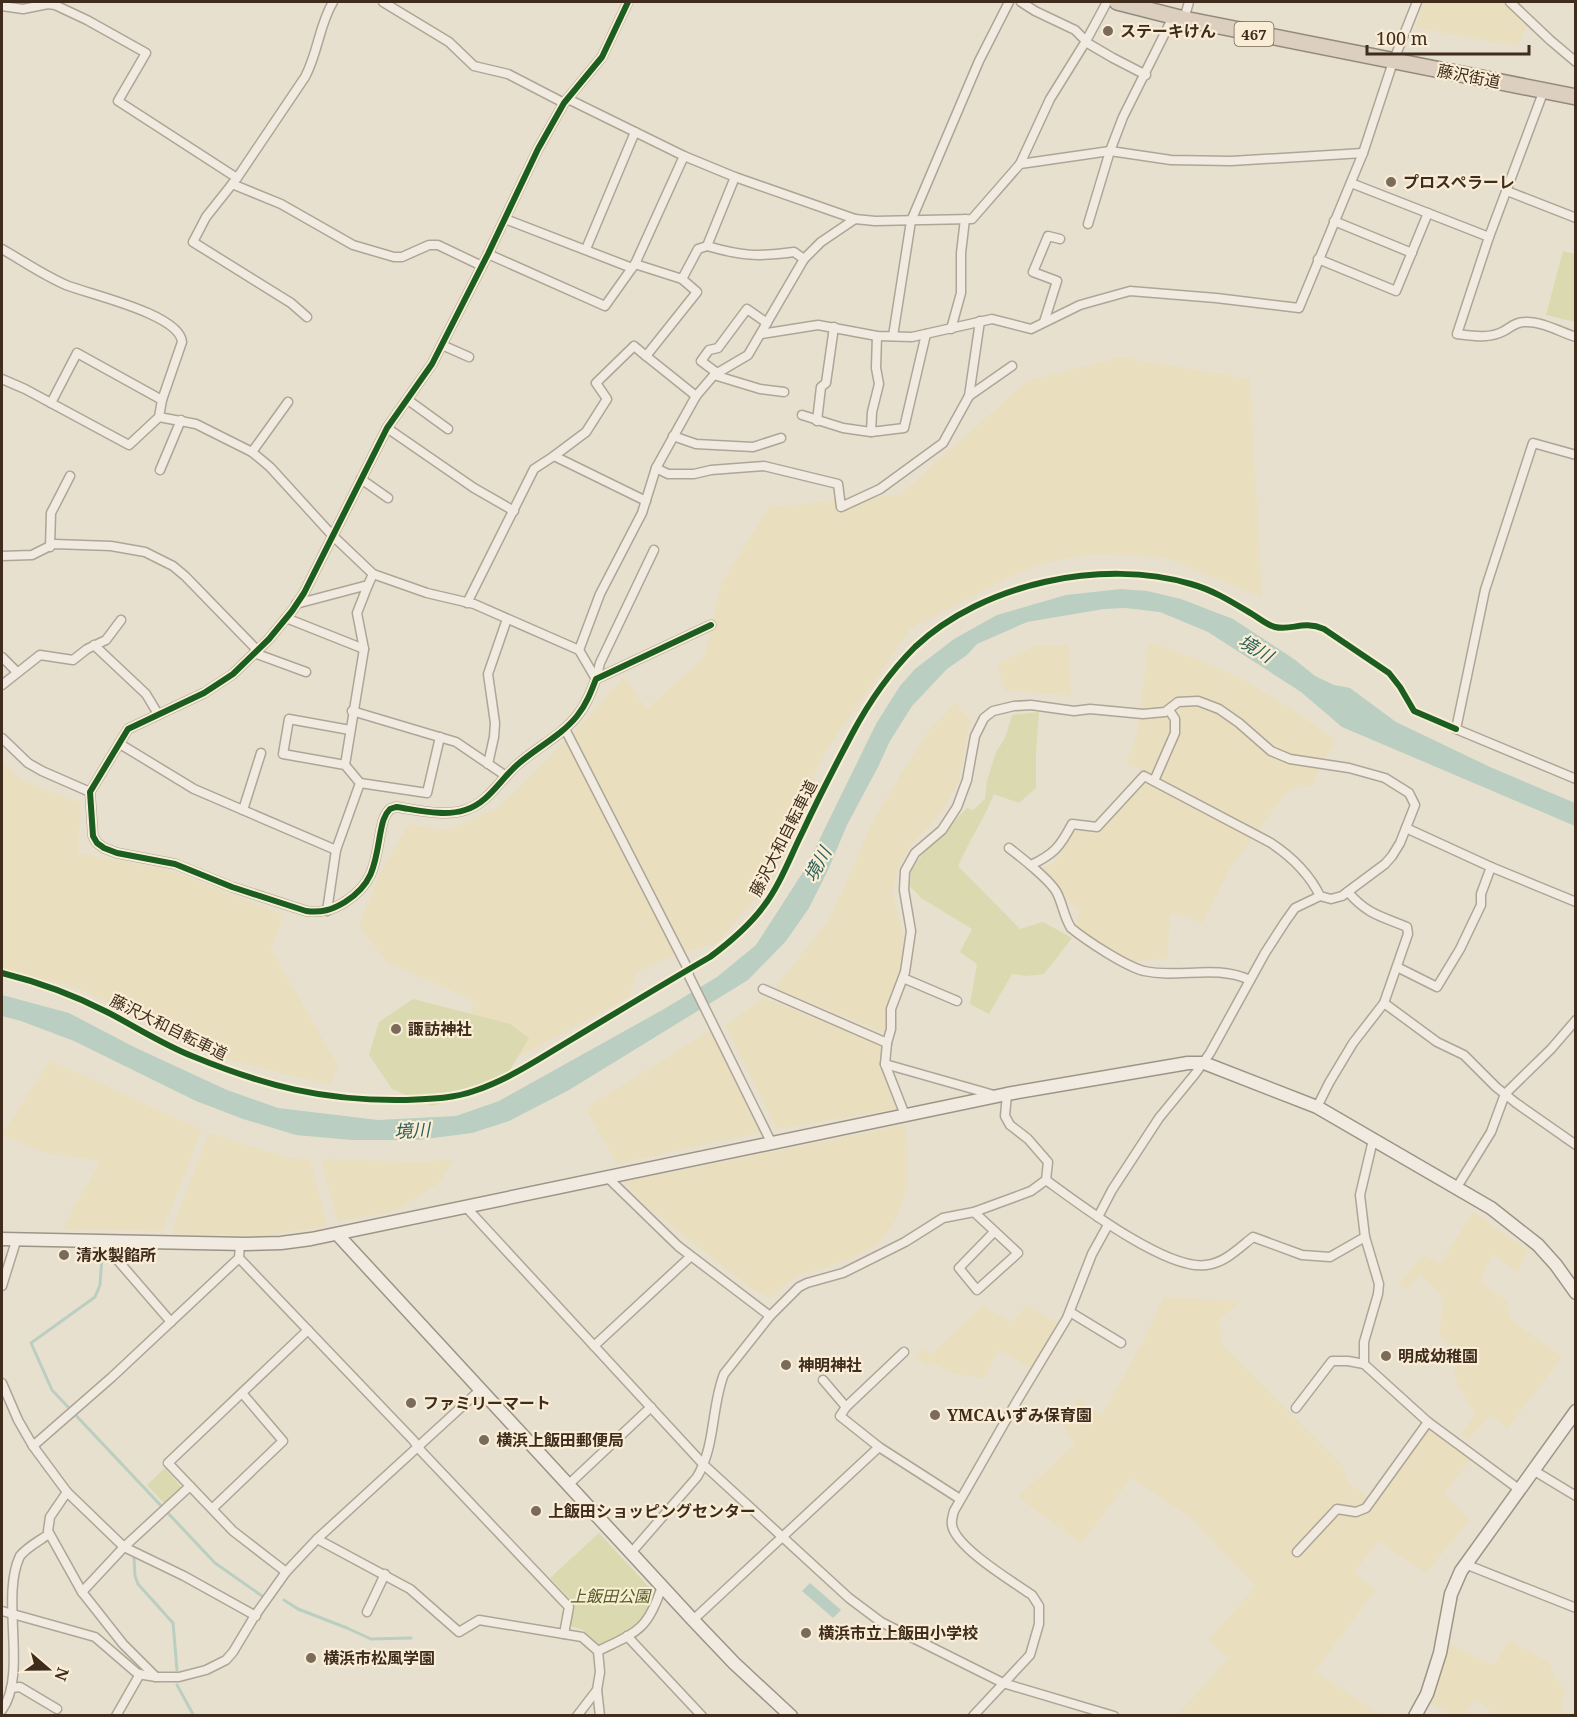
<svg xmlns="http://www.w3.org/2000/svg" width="1577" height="1717" viewBox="0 0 1577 1717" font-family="'Noto Serif','Noto Sans JP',serif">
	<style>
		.farmland { fill: #e9debe }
		.green { fill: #dad9af }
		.water { fill: #bacec1 }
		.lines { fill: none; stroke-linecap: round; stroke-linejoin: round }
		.stream { stroke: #bacec1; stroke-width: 3 }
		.street-casing { stroke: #aea597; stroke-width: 11 }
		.secondary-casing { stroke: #9d9487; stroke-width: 15 }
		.highway-casing { stroke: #938a7e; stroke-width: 18 }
		.street { stroke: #f0eae1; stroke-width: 8 }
		.secondary { stroke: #f0eae1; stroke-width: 12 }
		.highway { stroke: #dccfbf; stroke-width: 15 }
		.cycleway-casing { stroke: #f9edd5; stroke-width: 10 }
		.cycleway { stroke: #1b5e20; stroke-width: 6 }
		.poi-dot { fill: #7a6b5b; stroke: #f9edd5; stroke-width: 2 }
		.labels { text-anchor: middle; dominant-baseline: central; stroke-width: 4.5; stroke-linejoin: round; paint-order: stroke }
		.shield { fill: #f9edd5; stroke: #776654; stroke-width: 1.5 }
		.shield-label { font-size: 15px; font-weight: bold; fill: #3f2c1d }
		.poi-label { font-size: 16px; font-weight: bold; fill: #3f2c1d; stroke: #f9edd5; text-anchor: start }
		.street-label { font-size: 16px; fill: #3f2c1d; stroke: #f9edd5 }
		.park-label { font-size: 16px; font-style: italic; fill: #515d22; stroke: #f9edd5 }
		.water-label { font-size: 18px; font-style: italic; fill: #2b605a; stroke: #f9edd5 }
	</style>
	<rect width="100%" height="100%" fill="#e8e0ce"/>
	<g class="farmland">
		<polygon points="1424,2 1503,2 1526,26 1518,46 1415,28"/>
		<polygon points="1121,357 1250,379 1262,597 1163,557 1091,554 1049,562 1017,573 911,628 825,752 755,899 717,943 671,956 636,972 630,996 496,1069 467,1075 473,1000 387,962 359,926 380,873 409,824 446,831 500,806 583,723 624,677 647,709 704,657 721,584 769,507 901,494 1027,381"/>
		<polygon points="1149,642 1199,660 1241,678 1296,712 1335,740 1312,785 1288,790 1231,867 1202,923 1183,915 1170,913 1167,958 1130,962 1075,927 1080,911 1037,869 1053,864 1075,829 1097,834 1112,816 1141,769 1126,763 1136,738"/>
		<polygon points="1069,645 1071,696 1030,692 1006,692 999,672 999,663 1035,646"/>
		<polygon points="955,703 970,720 959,781 942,811 911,845 899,867 892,892 903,932 902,967 901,974 888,1004 887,1034 775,988 830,919 875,817 927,733"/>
		<polygon points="2,762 23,781 81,803 78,853 166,869 284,915 271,949 338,1066 330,1085 225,1059 70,985 2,970"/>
		<polygon points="764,998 884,1046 881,1068 896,1109 777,1129 725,1025"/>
		<polygon points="711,1030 763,1132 617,1164 586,1108"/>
		<polygon points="50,1060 202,1130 162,1231 63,1229 79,1198 96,1171 99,1161 43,1152 2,1135"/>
		<polygon points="905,1125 908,1157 908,1186 895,1221 879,1243 856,1256 819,1270 797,1275 770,1298 751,1288 640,1201 624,1182"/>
		<polygon points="209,1133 289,1158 310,1160 327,1226 263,1236 172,1234 173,1226"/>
		<polygon points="325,1159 427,1162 450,1159 452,1161 440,1182 395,1211 338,1222 322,1162"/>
		<polygon points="1473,1212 1528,1250 1518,1273 1492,1254 1480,1282 1508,1302 1509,1318 1562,1357 1507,1429 1490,1415 1467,1440 1462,1433 1475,1414 1458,1386 1454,1373 1464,1356 1439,1335 1444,1297 1419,1274 1408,1289 1399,1284 1424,1255 1440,1264"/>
		<polygon points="1164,1297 1241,1301 1219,1320 1222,1344 1343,1466 1348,1482 1366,1496 1380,1495 1429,1429 1471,1459 1444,1493 1470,1520 1426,1573 1378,1541 1354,1573 1376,1589 1315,1671 1380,1715 1177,1715 1229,1658 1208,1640 1256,1586 1189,1516 1131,1478 1081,1543 1018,1497 1075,1444 1062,1424 1079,1399 1102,1415 1146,1336"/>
		<polygon points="983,1306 1012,1322 1026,1306 1058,1323 1031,1368 999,1350 984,1379 949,1372 933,1363 926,1366 914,1355 924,1349 931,1354"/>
		<polygon points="1510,1640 1550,1663 1553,1676 1566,1691 1561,1702 1564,1715 1497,1715 1474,1699 1464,1715 1453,1715 1429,1702 1449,1644 1494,1665"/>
	</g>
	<g class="green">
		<polygon points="1563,251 1575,254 1575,322 1546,315"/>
		<path d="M1039,712L1036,753V788L1019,803L994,794C984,819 969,841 958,866L1020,929L1043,922L1072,938L1044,974L1026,976L1012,974L989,1014L970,1004L977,964L960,952L972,929L921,898L910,886L911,870L928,847L967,808L973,810L985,799L987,781L996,752L1005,738L1012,715Z"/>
		<polygon points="413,999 510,1024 529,1038 508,1073 480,1090 432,1106 392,1089 369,1055 379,1022"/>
		<polygon points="165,1468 182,1488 165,1504 147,1485"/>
		<path d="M599,1533L656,1595C641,1626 629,1629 600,1645L583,1630L570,1626L575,1604L550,1578Z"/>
	</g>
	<g class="water">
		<polygon points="1121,589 1147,591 1181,599 1233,619 1294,659 1315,676 1334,685 1350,688 1396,722 1490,767 1575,803 1575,826 1342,727 1301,692 1208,632 1160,612 1125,608 1104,609 1027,622 977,644 967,655 947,669 912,706 890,741 878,767 847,825 828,870 809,908 786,941 748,980 569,1090 509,1121 472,1133 418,1140 352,1140 296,1135 243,1119 196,1101 74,1041 21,1021 2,1016 2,995 69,1013 134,1047 227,1090 278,1108 378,1120 456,1116 499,1101 664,1009 717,977 756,945 805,869 876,724 900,686 915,669 954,639 997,615 1066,595"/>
		<polygon points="810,1583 841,1610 833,1618 802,1591"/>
	</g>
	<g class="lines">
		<g class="stream">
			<polyline points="102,1256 100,1285 95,1297 31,1343 52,1390 215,1563 262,1596"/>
			<polyline points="134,1557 135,1576 138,1584 173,1623 177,1670"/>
			<polyline points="284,1600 298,1609 347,1628 371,1639 411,1638"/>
			<polyline points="177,1685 194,1716"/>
		</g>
		<g class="street-casing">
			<g id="street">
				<polyline points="383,2 449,42 474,66 508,74 564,103"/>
				<path d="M628,2L602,57L564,103L538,149L488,254L432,364L387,428L304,593L292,611L269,639L233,674L204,693L128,729L90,792L93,836L97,843L104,848L117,853L175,864L232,887L306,911C321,913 332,910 345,902C373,884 375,865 380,835C382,825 383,816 390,809L396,807C418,810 444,817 465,810C488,803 499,781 517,765C536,748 561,736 577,716C586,705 591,692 596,679L711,625"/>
				<polyline points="1021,2 1035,11 1075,30 1089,44 1113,58 1146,75"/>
				<polyline points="1510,2 1550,40 1576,62"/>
				<polyline points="2,6 23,9 48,4 55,5 87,20 146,53 118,101 237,178 206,217 193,242 291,303 307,317"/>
				<polyline points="1184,19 1189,2"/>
				<path d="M1544,90L1489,237L1457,334C1473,336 1489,339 1504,331C1511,327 1516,322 1525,322C1541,321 1560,332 1576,337"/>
				<polyline points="568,99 684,156 735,177 855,219 875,221 972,219 1020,164 1110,151 1171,160 1231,161 1363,153"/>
				<polyline points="1020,164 1050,99 1086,41 1107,2"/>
				<path d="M237,178L305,77C318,53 319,25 333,2"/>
				<polyline points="1351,183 1489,237"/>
				<polyline points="232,184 281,204 353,245 394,257 402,257 429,245 438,245 482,266"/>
				<polyline points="1507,191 1576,218"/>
				<polyline points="505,219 632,268 635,264 682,279 697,292 646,356 696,396"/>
				<polyline points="1334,221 1412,253"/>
				<polyline points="1088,224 1110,151 1123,117 1173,17"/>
				<path d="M2,249C23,261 43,275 66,285C88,294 180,314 182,342L162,400L159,417L129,445L25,389L2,379"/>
				<polyline points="586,249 635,132"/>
				<polyline points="488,254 605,306 632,268"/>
				<polyline points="804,259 821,242 855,219"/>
				<polyline points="1318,259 1396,291 1428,213"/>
				<polyline points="635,264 684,156"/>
				<polyline points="682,279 698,249 707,246"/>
				<polyline points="1044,322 1057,281 1033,272 1048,236 1060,239"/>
				<polyline points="951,329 961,293 961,253 965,219"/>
				<polyline points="761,334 818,325 877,336 912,337 992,319 1031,329 1080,305 1130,291 1216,298 1299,308 1363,153 1393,62 1417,2"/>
				<polyline points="893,336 911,221 979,61 1009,2"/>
				<polyline points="442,345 469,357"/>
				<polyline points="717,373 701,361 709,350 718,348 747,309 767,323"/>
				<polyline points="714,375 760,389 784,392"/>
				<polyline points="969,396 1012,366"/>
				<polyline points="408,400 448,429"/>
				<polyline points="51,403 77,353 162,400"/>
				<polyline points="802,415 843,428 871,432 904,428 926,334"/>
				<polyline points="159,417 196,424 252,452 270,467 332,535 373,574 427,593 474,604 579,650 596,679"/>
				<polyline points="817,421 821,387 826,383 834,327"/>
				<polyline points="387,428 474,488 514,511"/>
				<polyline points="871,432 872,412 879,384 876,368 877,336"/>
				<polyline points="673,436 696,444 753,447 781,438"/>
				<polyline points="252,452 288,402"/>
				<polyline points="1576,455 1533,443 1485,590 1456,729 1576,779"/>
				<polyline points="554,456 586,432 607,399 596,383 634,346 646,356"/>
				<polyline points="656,468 668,474 694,474 711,470 764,466 838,484 841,507 880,489 943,443 969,396 980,321"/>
				<polyline points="160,470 181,420"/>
				<polyline points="361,479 388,498"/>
				<polyline points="50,547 51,513 70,476"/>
				<polyline points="2,556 32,555 54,544 111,546 145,552 173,566 185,576 257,650"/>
				<polyline points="467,603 534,469 554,456 646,501"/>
				<polyline points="296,604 368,585 373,574"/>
				<polyline points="286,618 364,649"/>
				<polyline points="94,645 146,694 158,714"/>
				<path d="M579,650L600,594L642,513L656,468L696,396L714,375L748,355L804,259L794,252C757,257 742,256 707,246L735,177"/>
				<polyline points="254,653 306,672"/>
				<polyline points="2,657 17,672"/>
				<polyline points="596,679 600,663 654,550"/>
				<polyline points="2,685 40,655 73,660 87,649 106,640 121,620"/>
				<polyline points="352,711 456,742 506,776"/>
				<polyline points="565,729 688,969 689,976 771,1142"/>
				<polyline points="2,738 28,763 42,771 90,792"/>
				<polyline points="120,744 194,789 336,850"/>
				<polyline points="488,764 494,737 495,723 488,674 507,619"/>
				<polyline points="345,765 283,754 289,719 350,730"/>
				<polyline points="1154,781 1175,733 1175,719 1169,710"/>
				<polyline points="360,783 427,793 440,737"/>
				<polyline points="243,810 261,753"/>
				<polyline points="1406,828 1491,867 1576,902"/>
				<path d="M1009,848C1021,857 1051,881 1057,893C1063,905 1064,917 1071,928C1087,941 1125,966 1144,971C1180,979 1214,964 1250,980"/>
				<path d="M1031,865C1054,854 1060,847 1072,824L1097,827L1144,776L1271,843C1292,857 1309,873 1320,896"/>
				<polyline points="327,911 336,850 360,783 345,765 364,649 357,613 368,585"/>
				<polyline points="1397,967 1437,987 1460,949 1481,905 1481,894 1491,867"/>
				<polyline points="903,978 957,1001"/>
				<polyline points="763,989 887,1043"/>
				<polyline points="1384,1003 1437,1042 1464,1055 1496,1087 1516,1103 1576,1145"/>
				<polyline points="885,1064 994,1095"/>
				<path d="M1317,1107L1329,1083L1353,1043L1384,1003L1408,934L1407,927C1381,916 1368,915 1348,892"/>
				<polyline points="905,1115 885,1064 887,1043 891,1029 891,1009 905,972 911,931 904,890 905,871 915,853 942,830 957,807 967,780 975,736 984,718 993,711 1014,706 1031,705 1074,711 1090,709 1143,714 1165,712 1178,702 1198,701 1219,709 1239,723 1271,751 1290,759 1349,768 1385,778 1409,793 1415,805 1400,843 1392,856 1385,864 1342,896 1331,899 1320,896 1295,908 1285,922 1265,953 1210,1053 1195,1074 1159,1118 1112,1190 1098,1217"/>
				<polyline points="607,1177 678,1246 770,1316"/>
				<path d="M1046,1180C1079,1204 1167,1271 1206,1265C1225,1263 1239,1248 1253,1237L1302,1255L1330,1257L1365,1237"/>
				<polyline points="1457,1187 1491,1132 1505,1094 1551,1049 1576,1020"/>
				<polyline points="465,1206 704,1465 849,1598 881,1622 1003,1683 1114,1716"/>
				<polyline points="974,1212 1018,1253 977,1290 959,1268 994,1232"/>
				<polyline points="101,1241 171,1322"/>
				<polyline points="239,1258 413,1440 422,1452 569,1607 564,1634 582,1637 598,1651 600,1672 597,1690 600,1716"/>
				<polyline points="2,1286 17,1238"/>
				<polyline points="1070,1312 1121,1343"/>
				<polyline points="594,1346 690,1257"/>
				<polyline points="1364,1364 1364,1342 1378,1294 1379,1284 1365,1237 1360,1195 1373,1140"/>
				<polyline points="823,1380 846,1407"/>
				<polyline points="2,1383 18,1420 33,1446 67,1492 124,1547 184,1576 256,1616"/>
				<polyline points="1296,1408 1332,1361 1348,1361 1364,1364 1428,1422 1520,1490"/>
				<polyline points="33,1446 112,1377 239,1258 240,1244"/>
				<polyline points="879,1447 840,1416 846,1407 904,1352"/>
				<polyline points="1533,1470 1576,1496"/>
				<polyline points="568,1485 651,1407"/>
				<polyline points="67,1492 50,1517 48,1531 82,1592"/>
				<polyline points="213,1508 283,1441 242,1393"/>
				<polyline points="317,1539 410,1589 459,1632 479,1620 564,1634"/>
				<polyline points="1297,1552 1337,1509 1356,1512 1366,1508 1428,1422"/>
				<path d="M631,1553L697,1477C716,1445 711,1407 724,1374L770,1316L799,1287L807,1283L843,1273L905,1242L943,1218L974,1212L1015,1197L1031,1191L1046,1180L1048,1162L1028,1139L1010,1125L1005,1116L1007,1094"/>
				<polyline points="1465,1564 1576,1608"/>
				<polyline points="286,1572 233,1531 168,1463 308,1330"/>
				<polyline points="2,1611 95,1637 138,1674 156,1677 179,1677 206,1670 226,1660 233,1652 254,1617 286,1572 317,1539 480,1390"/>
				<polyline points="367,1612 385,1574"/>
				<polyline points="693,1620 879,1447 960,1499"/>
				<polyline points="627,1636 702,1716"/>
				<path d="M598,1651C637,1632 648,1630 662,1586"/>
				<polyline points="156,1677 123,1644 82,1592 124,1547 190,1486"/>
				<polyline points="11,1688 20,1687 57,1709"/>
				<path d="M2,1710C28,1674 0,1597 20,1556C27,1547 39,1541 49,1534"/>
				<polyline points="116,1716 140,1674"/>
				<polyline points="577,1716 597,1690"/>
				<path d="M973,1716L1030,1655L1039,1624V1606L1032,1595C1013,1582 955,1547 952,1525C951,1520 953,1515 954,1511L1017,1401L1067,1318L1092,1254L1108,1225"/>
			</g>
		</g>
		<g class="secondary-casing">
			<g id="secondary">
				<polyline points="337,1234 693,1620 734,1663 791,1716"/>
				<polyline points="2,1239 245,1244 281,1243 311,1239 1007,1094 1188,1063 1204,1063 1317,1107 1491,1208 1538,1245 1556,1265 1576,1293"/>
				<polyline points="1415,1716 1427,1694 1440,1653 1451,1594 1461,1571 1576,1411"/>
			</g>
		</g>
		<g class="highway-casing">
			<polyline id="highway" points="1117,2 1184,19 1576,97"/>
		</g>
		<use href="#street" class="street"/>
		<use href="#secondary" class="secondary"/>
		<use href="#highway" class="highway"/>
		<g class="cycleway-casing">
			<g id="cycleway">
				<path d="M628,2L602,57L564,103L538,149L488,254L432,364L387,428L304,593L292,611L269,639L233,674L204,693L128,729L90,792L93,836L97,843L104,848L117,853L175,864L232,887L306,911C321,913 332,910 345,902C373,884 375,865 380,835C382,825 383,816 390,809L396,807C418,810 444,817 465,810C488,803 499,781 517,765C536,748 561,736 577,716C586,705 591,692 596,679L711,625"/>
				<path d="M2,973C38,982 74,995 107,1012C136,1027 162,1044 192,1056C265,1086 323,1101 403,1100C426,1099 452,1099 474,1091C510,1079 542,1057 574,1038C619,1011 665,983 710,957C730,942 748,927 763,907C780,885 790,857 803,831C818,799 835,766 852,734C869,702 889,673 915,647C983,583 1103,558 1191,584C1213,590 1232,602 1252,614C1259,618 1267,625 1275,627C1292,631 1303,620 1324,629L1389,673L1400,687L1414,711L1456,729"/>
			</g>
		</g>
		<use href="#cycleway" class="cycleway"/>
	</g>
	<g class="poi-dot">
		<circle cx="1108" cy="31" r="6"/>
		<circle cx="1391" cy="182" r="6"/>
		<circle cx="396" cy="1029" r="6"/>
		<circle cx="64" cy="1255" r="6"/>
		<circle cx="1386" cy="1356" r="6"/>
		<circle cx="786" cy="1365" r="6"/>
		<circle cx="411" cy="1403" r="6"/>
		<circle cx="935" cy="1415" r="6"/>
		<circle cx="484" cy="1440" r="6"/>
		<circle cx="536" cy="1511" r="6"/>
		<circle cx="806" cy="1633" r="6"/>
		<circle cx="311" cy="1658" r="6"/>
	</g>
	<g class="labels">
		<rect class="shield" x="1234.5" y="22" width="39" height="24" rx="4.5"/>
		<g class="shield-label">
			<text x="1254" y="34">467</text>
		</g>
		<g class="poi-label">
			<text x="1120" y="31">ステーキけん</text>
			<text x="1403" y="182">プロスぺラーレ</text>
			<text x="408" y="1029">諏訪神社</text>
			<text x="76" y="1255">清水製餡所</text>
			<text x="1398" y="1356">明成幼稚園</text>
			<text x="798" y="1365">神明神社</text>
			<text x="423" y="1403">ファミリーマート</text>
			<text x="947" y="1415">YMCAいずみ保育園</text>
			<text x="496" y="1440">横浜上飯田郵便局</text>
			<text x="548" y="1511">上飯田ショッピングセンター</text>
			<text x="818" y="1633">横浜市立上飯田小学校</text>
			<text x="323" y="1658">横浜市松風学園</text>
		</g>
		<g class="street-label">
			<text transform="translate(1469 76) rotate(11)">藤沢街道</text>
			<text transform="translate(783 838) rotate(-63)">藤沢大和自転車道</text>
			<text transform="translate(169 1027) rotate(26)">藤沢大和自転車道</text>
		</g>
		<g class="park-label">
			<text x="610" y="1596">上飯田公園</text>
		</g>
		<g class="water-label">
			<text transform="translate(1256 648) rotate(31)">境川</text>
			<text transform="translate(817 864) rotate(-61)">境川</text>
			<text transform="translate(412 1130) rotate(-3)">境川</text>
		</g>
	</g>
	<rect width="1577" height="1717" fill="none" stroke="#3f2c1d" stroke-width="6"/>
	<g transform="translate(48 1669) rotate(110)" stroke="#f9edd5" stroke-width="4.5" paint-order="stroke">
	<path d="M0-4.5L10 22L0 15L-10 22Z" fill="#3f2c1d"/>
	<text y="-9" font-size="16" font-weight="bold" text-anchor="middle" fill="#3f2c1d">N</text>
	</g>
	<path d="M1367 45v9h162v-9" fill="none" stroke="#3f2c1d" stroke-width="3"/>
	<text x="1376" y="45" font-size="18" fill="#3f2c1d" stroke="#f9edd5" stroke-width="4.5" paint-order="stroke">100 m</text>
</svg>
